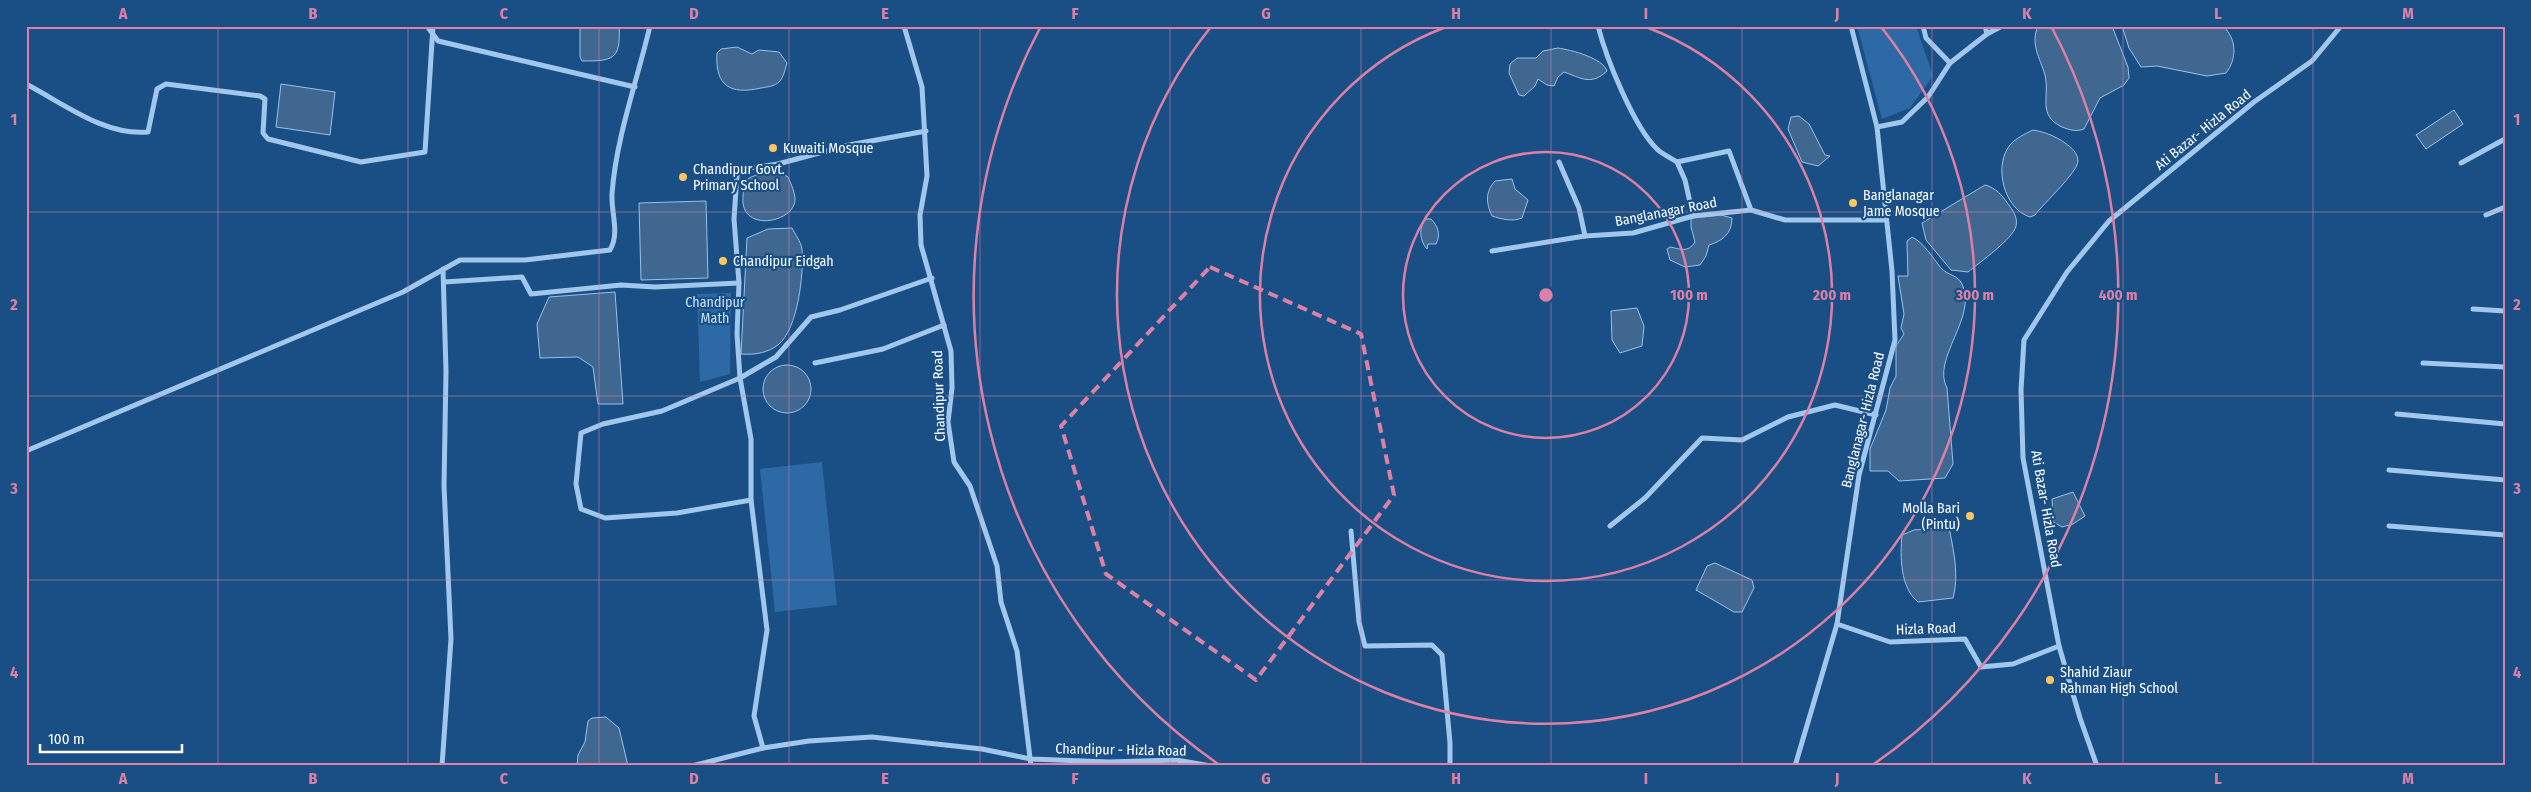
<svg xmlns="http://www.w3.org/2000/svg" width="2531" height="792" viewBox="0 0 2531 792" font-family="'Fira Sans Condensed',sans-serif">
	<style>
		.green { fill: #2d69a4 }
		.water { fill: #40678f; stroke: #95c3ee }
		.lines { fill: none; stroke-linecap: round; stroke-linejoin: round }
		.minor { stroke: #a2c7ec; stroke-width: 5 }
		.marked { fill: none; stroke: #dd80a5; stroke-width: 4; stroke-dasharray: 10 6; stroke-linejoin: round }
		.grid { fill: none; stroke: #dd80a5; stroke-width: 1; stroke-opacity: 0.55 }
		.ring { fill: none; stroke: #dd80a5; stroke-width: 2.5 }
		.poi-dot { fill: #fec75e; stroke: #1a4f86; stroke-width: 2 }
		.labels { text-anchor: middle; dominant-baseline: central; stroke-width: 4.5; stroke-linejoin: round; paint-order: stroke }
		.street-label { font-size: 14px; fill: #fff; stroke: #1a4f86 }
		.poi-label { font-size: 14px; fill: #fff; stroke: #1a4f86; text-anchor: start }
		.park-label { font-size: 14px; fill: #c7e0f9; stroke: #1a4f86 }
		.centre { fill: #dd80a5; stroke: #1a4f86; stroke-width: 2.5 }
		.ring-label { font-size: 15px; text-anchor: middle; font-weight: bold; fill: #dd80a5; stroke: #1a4f86; stroke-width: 4.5; stroke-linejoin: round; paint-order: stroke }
		.neatline { fill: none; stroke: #dd80a5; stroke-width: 2 }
		.grid-label { font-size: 16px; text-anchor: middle; font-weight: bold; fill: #dd80a5 }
	</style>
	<rect width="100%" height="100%" fill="#1a4f86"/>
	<g class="green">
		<polygon points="1857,26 1916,26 1933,76 1910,108 1882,119"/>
		<polygon points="731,293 730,374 700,382 697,294"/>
		<polygon points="822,462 837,605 775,612 760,469"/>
	</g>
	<g class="water">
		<path d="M580,26H619C621,60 613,61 582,61L580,57Z"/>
		<path d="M2038,26H2112L2128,67L2129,78L2124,85L2100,98L2084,129C2076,132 2070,130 2062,127C2037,115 2050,97 2045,75C2040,58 2030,44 2038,26Z"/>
		<path d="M2122,26H2223C2237,39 2237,59 2226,73L2207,76L2157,66L2141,67L2129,48Z"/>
		<path d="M737,47L752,54L759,50L779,52L787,63C785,69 784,77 779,82C775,86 767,87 761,88C730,95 715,86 717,53L721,49Z"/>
		<path d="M1558,48C1571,50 1603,58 1607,71C1591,86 1581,78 1564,72L1558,77L1554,86L1547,85L1538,79L1535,86L1524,96L1519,95L1509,73L1510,64L1517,58H1536L1543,51Z"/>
		<polygon points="281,84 335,92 330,135 276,127"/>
		<polygon points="2454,110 2463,124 2426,149 2416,135"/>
		<polygon points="1799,116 1809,124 1825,155 1830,156 1818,166 1802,162 1788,129 1791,117"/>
		<path d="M2033,130C2045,132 2055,136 2065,143C2071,147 2078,153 2078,161C2078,172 2043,204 2035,215L2030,217C2004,209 1993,166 2010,145C2016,138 2025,134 2033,130Z"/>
		<path d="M765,172H779L788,177C791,184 795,192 795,200C794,223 740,233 743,197C744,176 747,179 765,172Z"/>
		<path d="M1512,179L1515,189L1528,200L1522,218C1512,222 1501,219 1492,216C1486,203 1485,192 1495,181Z"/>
		<path d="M1985,185C1996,188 2002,195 2008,204C2013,210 2018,218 2016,226C2013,239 1980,262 1968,272L1951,270L1926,240L1922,223Z"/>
		<polygon points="706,201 708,278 641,280 639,203"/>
		<path d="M1721,215L1732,218C1732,234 1722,241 1709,245L1706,256L1700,265L1685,267L1670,260L1667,249L1670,247C1681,249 1688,253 1695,242L1691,227V218Z"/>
		<path d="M1426,219H1431C1438,226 1441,235 1436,244H1428L1427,249C1420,241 1418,228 1426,219Z"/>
		<path d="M792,228C795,234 801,242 802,249C804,273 798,329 778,345C767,353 755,355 741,354L747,238L768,229Z"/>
		<path d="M1912,237C1923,242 1933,258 1941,268C1947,275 1958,275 1962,284C1978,317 1931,359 1947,388L1953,464L1945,478L1899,481L1888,471H1870V449L1886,410L1890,388L1896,376V346L1904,334L1901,328L1904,314L1898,276H1908L1907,241Z"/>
		<polygon points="615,292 623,404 598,404 593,367 578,357 540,358 537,324 549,297"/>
		<polygon points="1637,308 1644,326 1642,346 1620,353 1612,340 1611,311"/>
		<circle cx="787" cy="389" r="24"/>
		<polygon points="2073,492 2085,516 2073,524 2062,527 2053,522 2052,499"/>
		<path d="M1947,527L1950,532C1954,553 1959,577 1953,598L1918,602C1900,587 1900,557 1902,535L1914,530Z"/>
		<polygon points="1715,563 1752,580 1754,588 1742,612 1734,612 1696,590 1707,566"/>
		<polygon points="606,717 619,728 628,766 577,766 578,755 585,742 588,721 592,718"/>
	</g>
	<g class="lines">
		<g class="minor">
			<polyline points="427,26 438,41 635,87"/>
			<polyline points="904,26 922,87 927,176 920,215 921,245 951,351 952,388 948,422 954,462 970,486 997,566 1001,602 1017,651 1031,766"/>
			<path d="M1598,26C1606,58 1634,127 1657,149C1662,154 1671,158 1677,162L1729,151L1751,210"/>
			<polyline points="1923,26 1926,38 1950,63"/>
			<polyline points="1987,34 2002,26"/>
			<path d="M26,84C63,103 104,136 148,132L157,89L166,84L260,96L265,99L263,133L268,139L361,162L425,152L433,26"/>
			<polyline points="1877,127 1902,122 1928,97 1950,63 1987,34 1985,26"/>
			<polyline points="1559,162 1579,208 1585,236"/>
			<polyline points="1677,162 1685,180 1693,216"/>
			<polyline points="2461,163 2505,139"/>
			<polyline points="2486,215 2505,207"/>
			<polyline points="1492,251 1585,236 1633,233 1693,216 1751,210 1785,220 1885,220"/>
			<polyline points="444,282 522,277 531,294 621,285 655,287 739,283"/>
			<polyline points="2473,309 2505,311"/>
			<polyline points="815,363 883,349 944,325"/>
			<polyline points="2423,363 2505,367"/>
			<polyline points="2397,414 2505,424"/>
			<path d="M26,451L403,292L460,260H525L610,250C620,233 611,213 612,194C616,138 637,81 650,26"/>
			<polyline points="2389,470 2505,480"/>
			<polyline points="751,500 677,513 605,518 581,509 576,484 581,433 603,424 662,411 740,378 776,357 811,317 840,310 932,278"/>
			<polyline points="1610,526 1645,498 1702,438 1742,440 1788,417 1835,405 1876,415"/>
			<polyline points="2389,526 2505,535"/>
			<polyline points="1351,531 1359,622 1365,646 1432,645 1442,655 1450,743 1450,766"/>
			<polyline points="1837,624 1890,642 1965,639 1981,667 2013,664 2059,646"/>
			<polyline points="763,748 754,716 767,630 751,500 751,439 740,378 737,334 739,283 734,219 737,175 742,169 778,164 849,145 926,131"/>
			<polyline points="442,766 451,639 444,486 446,371 443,269"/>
			<polyline points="692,766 763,748 809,741 872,737 982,749 1031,759 1109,762 1176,760 1211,766"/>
			<polyline points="1795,766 1837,624 1859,475 1895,340 1892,271 1877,127 1851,26"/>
			<polyline points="2097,766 2080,718 2059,646 2023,458 2021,390 2024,340 2067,272 2109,221 2254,102 2312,61 2341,26"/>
		</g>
	</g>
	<path class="marked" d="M1210,267L1361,334L1394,495L1256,680L1106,574L1061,426Z"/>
	<path class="grid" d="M218,26V766M408,26V766M599,26V766M789,26V766M980,26V766M1170,26V766M1361,26V766M1551,26V766M1742,26V766M1932,26V766M2123,26V766M2313,26V766M26,212H2505M26,396H2505M26,580H2505"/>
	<g class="ring">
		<circle cx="1546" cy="295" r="143"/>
		<path d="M1646 27A286 286 0 1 1 1446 27"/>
		<path d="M1882 28A429 429 0 1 1 1210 28"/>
		<path d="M1218 764A572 572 0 0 1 1041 26M2051 26A572 572 0 0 1 1874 764"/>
	</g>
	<g class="poi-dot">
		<circle cx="773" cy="148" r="5"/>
		<circle cx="683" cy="177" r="5"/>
		<circle cx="1853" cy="203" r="5"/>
		<circle cx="723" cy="261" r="5"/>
		<circle cx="1970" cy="516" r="5"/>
		<circle cx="2050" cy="680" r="5"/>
	</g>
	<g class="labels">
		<g class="street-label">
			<text transform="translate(2203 130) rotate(-39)">Ati Bazar- Hizla Road</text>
			<text transform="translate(1666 212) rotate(-11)">Banglanagar Road</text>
			<text transform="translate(939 396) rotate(-92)">Chandipur Road</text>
			<text transform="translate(1863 420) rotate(-76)">Banglanagar- Hizla Road</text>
			<text transform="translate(2046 509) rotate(80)">Ati Bazar- Hizla Road</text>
			<text transform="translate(1926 629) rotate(-2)">Hizla Road</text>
			<text transform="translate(1121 750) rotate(1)">Chandipur - Hizla Road</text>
		</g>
		<g class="poi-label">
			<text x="783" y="148">Kuwaiti Mosque</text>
			<text x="693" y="169">Chandipur Govt.<tspan x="693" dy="16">Primary School</tspan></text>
			<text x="1863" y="195">Banglanagar<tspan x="1863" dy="16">Jame Mosque</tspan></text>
			<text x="733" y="261">Chandipur Eidgah</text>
			<text x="1960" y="508" text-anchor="end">Molla Bari<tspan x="1960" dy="16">(Pintu)</tspan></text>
			<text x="2060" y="672">Shahid Ziaur<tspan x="2060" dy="16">Rahman High School</tspan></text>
		</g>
		<g class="park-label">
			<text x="715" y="302">Chandipur<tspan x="715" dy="16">Math</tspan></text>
		</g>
	</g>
	<circle cx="1546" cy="295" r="8" class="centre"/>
	<g class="ring-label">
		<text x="1689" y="300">100 m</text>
		<text x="1832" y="300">200 m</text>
		<text x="1975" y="300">300 m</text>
		<text x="2118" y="300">400 m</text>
	</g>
	<rect width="2531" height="792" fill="none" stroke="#1a4f86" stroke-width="55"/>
	<path d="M40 744v8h142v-8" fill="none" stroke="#ffffff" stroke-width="2.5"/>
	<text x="48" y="744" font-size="15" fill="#ffffff" stroke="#1a4f86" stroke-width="4" paint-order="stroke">100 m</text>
	<rect x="28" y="28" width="2476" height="736" class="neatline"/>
	<g class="grid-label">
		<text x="123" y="19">A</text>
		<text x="313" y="19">B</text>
		<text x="504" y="19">C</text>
		<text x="694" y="19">D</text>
		<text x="885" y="19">E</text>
		<text x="1075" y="19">F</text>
		<text x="1266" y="19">G</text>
		<text x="1456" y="19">H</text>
		<text x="1646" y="19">I</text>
		<text x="1837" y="19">J</text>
		<text x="2027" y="19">K</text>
		<text x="2218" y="19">L</text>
		<text x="2408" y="19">M</text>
		<text x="14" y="125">1</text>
		<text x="2517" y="125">1</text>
		<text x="14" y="310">2</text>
		<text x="2517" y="310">2</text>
		<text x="14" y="494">3</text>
		<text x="2517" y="494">3</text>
		<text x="14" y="678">4</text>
		<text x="2517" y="678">4</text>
		<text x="123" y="784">A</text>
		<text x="313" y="784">B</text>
		<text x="504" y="784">C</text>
		<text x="694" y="784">D</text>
		<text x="885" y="784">E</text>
		<text x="1075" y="784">F</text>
		<text x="1266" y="784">G</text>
		<text x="1456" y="784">H</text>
		<text x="1646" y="784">I</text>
		<text x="1837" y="784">J</text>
		<text x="2027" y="784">K</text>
		<text x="2218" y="784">L</text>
		<text x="2408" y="784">M</text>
	</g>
</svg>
